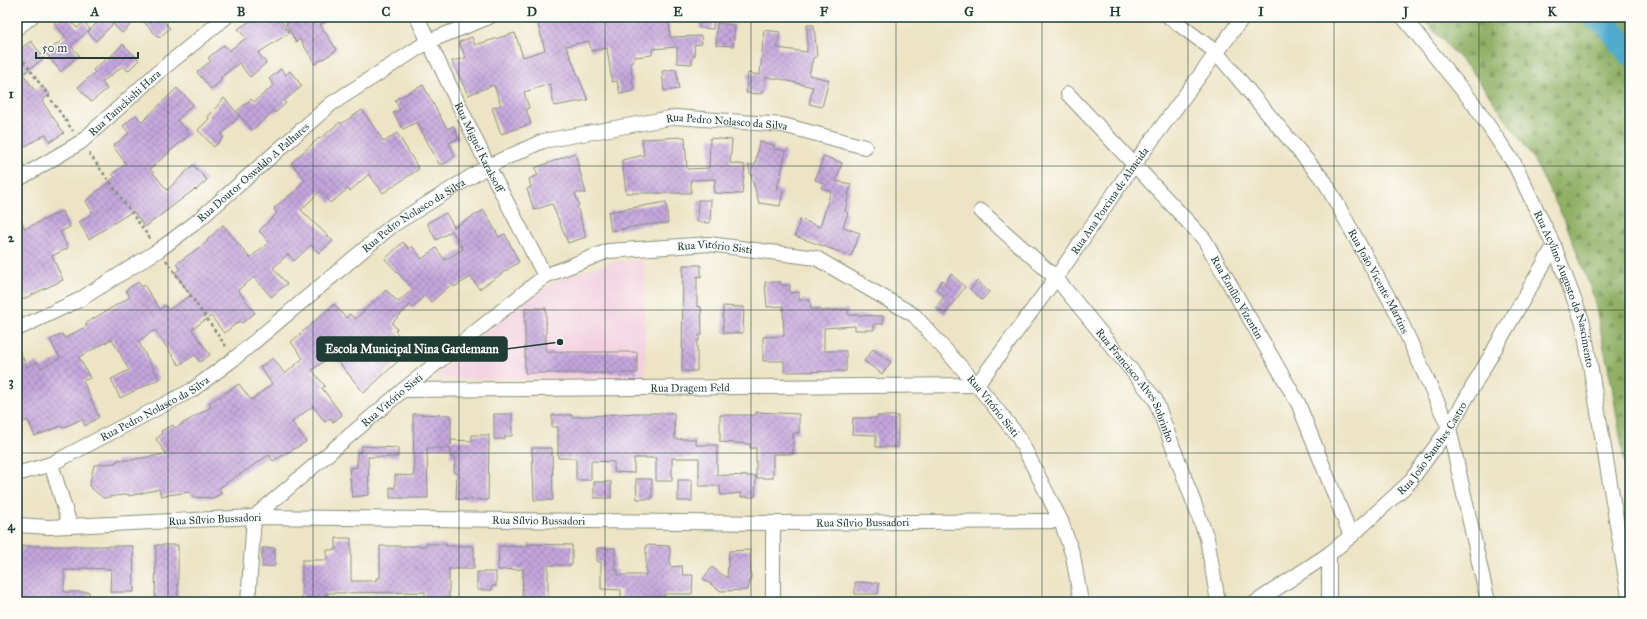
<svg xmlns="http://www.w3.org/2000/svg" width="1647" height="619" viewBox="0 0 1647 619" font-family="'IM FELL Great Primer',serif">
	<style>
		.built { fill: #f3cfdf }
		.forest { fill: url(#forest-firs); stroke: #57764c }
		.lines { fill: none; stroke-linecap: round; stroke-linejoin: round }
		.river { stroke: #50aacd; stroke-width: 24 }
		.building { fill: url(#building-cross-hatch) }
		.minor-casing { stroke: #86907c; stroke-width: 16 }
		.path { stroke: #86907c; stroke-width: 2.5; stroke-dasharray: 3 3; stroke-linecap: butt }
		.minor { stroke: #fff; stroke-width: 14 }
		.grid { fill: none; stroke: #1f3d34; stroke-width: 1; stroke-opacity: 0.55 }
		.labels { text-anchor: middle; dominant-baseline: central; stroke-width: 3; stroke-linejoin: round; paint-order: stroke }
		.street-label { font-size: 11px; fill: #1f3d34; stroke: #fdfcf7 }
		.leader { fill: none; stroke: #1f3d34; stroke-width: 1.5 }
		.callout-dot { fill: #1f3d34; stroke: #fdfcf7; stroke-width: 1.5 }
		.callout { fill: #1f3d34; stroke: #1f3d34; stroke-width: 1.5 }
		.callout-label { font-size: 12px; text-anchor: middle; font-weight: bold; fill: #fff }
		.neatline { fill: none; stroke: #1f3d34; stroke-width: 1.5 }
		.grid-label { font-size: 13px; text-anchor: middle; font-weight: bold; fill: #1f3d34 }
	</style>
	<defs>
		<pattern id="forest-firs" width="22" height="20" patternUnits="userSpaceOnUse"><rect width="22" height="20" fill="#8fb065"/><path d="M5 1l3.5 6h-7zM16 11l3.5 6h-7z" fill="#749054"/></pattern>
		<pattern id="building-cross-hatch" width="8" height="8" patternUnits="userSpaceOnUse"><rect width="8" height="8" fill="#c4a5dc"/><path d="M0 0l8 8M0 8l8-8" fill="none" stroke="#9f88b3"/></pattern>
	</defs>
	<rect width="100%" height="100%" fill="#fdfcf7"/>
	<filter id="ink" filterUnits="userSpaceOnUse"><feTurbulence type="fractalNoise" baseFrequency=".025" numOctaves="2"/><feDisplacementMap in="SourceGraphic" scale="8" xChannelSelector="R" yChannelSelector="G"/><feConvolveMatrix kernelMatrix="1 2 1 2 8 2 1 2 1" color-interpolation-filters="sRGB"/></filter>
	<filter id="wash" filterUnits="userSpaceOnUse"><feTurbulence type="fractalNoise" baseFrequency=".012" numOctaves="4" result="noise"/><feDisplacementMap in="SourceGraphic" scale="16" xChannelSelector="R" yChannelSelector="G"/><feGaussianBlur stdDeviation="0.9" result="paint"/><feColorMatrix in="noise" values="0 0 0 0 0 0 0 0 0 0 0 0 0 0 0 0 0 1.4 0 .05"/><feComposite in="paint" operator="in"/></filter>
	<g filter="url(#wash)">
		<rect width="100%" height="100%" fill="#ece4c5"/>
		<polygon class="built" points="645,260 645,378 438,379 437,375 513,309 563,277 616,261"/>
		<polygon class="forest" points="1421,17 1630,17 1630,499 1612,386 1593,295 1565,221 1530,153 1474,74"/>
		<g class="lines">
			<polyline class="river" points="1594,17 1606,23 1630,54"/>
		</g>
		<g id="blocks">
			<g class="building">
				<polygon points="60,17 67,17 77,28 84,22 90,29 71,46 79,55 61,72 46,53 66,37 54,23"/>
				<polygon points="103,17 139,17 122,33 113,24 96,41 88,32"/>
				<polygon points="139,17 159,17 170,28 159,38"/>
				<polygon points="256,17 279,17 289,33 258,53 266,63 250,77 239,63 220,78 222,80 211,89 197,72 211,61 208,58 224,45 229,51 246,38 238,29"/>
				<polygon points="297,17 333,17 320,25 337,50 315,64 300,39 296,42 286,24"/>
				<polygon points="575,17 669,17 670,37 701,36 702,44 694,45 695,56 692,56 692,64 677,63 677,47 652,49 652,55 634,57 634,61 631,62 631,67 634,91 620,94 617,81 612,82 607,48 591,51 589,41 566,46 588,100 554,106 550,84 524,92 529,108 526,109 531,124 501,134 492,108 501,105 494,85 468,95 452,61 466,58 459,42 472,37 475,45 515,33 523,57 545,50 538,24"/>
				<polygon points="700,17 714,17 713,29 699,28"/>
				<polygon points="717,23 735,25 733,46 716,45"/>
				<polygon points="807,25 814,25 817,57 813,58 809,75 829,80 822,107 809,104 813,87 780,79 766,77 764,91 762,91 761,94 746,93 748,73 760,75 764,30 780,32 777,48 807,52"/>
				<polygon points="31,41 44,58 23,74 35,91 42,86 50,94 42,101 64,133 50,142 46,134 22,148 17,139 17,51"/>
				<polygon points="123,44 139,60 128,71 123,66 102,82 107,89 91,102 78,87 95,72 93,70 106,59 107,60"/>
				<polygon points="281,69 286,75 290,71 302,86 284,101 286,103 275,113 274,111 252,130 236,112 251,99 254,102 274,85 269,79"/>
				<polygon points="676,69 679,89 664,91 662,71"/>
				<polygon points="423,85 447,129 453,126 459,138 449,143 455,156 444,164 439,164 417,122 403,129 393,113 400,110 395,100"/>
				<polygon points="177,88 193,104 177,120 190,134 150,169 167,190 193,165 207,180 196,190 195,189 145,227 133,211 89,239 79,222 93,213 86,201 115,177 112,174 126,164 113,146 129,133 123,126 136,115 142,122"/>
				<polygon points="224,98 240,116 221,135 224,137 214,147 198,130 209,119 208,117"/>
				<polygon points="362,110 384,142 397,133 419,169 383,193 369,174 350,191 348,189 330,203 320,191 301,210 333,241 319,253 311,245 294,261 288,254 273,268 287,284 271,297 254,277 238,290 255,313 242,323 240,321 224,333 211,316 192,329 210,355 200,362 195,355 179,365 155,330 138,341 159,379 120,398 111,379 129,370 112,339 79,357 90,378 83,381 99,417 85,426 82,419 62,428 61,426 35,436 28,420 17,425 17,403 25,400 17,381 17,345 27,367 37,362 41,368 60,358 50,340 62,334 65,338 87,326 86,323 130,297 126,290 138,282 142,287 144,285 160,309 165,305 169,310 191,295 175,273 180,269 176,264 208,241 207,240 223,225 250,258 269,242 259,231 277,213 274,208 296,190 305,179 291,163 319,138 320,139 340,122 341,124"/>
				<polygon points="685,137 687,169 709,168 710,138 732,140 730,163 745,165 742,194 714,193 715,179 691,180 691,193 626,193 622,160 644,155 642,139"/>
				<polygon points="759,142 774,145 774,149 786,151 777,190 783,191 780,206 759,203 748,165 755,165"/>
				<polygon points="575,153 586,193 575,193 579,205 577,206 586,237 568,243 552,204 534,210 527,189 531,187 529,179 538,175 535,168"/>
				<polygon points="824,156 842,163 836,181 851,184 845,211 848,213 843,227 860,233 851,256 795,236 800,219 820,227 831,191 821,188 823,183 815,180"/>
				<polygon points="698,200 711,200 710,223 697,222"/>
				<polygon points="666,202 668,223 643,225 611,231 608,212"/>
				<polygon points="484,210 499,237 505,234 519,262 479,289 471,277 454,287 452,284 431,302 425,295 413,308 410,305 392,323 397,329 395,331 412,348 364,393 337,360 334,362 330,357 312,370 325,386 322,388 342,415 333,422 330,418 325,422 313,406 292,422 306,442 273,461 269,455 219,488 222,493 213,498 193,497 190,492 161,496 159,489 129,496 129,494 103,498 89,486 94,465 116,463 117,460 130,460 166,454 156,439 162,434 161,431 173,425 175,428 211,407 209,403 239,384 251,400 272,384 260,367 273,358 285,374 303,358 291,342 334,304 346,318 350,314 355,319 386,290 398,302 413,289 385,259 403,242 409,249 412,246 422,259 436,248 445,260 463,249 452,231 436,240 427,223 446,213 454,227"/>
				<polygon points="62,211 70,227 60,232 68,248 52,256 63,280 17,302 17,212 25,229"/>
				<polygon points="683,265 701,265 701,277 697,276 697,306 701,307 702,335 699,335 699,341 697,340 697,371 682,371"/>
				<polygon points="951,274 965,287 945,314 936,308 944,296 936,289 942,280 945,283"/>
				<polygon points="977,281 989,292 982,300 970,289"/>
				<polygon points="765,282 781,282 781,285 790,285 790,293 799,292 799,300 810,300 811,309 820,309 820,311 848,309 849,315 883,316 883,324 874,324 874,330 855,330 855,326 824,328 824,351 846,351 846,371 784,372 784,361 763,361 763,337 784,336 783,306 767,307"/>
				<polygon points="723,306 744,307 743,333 723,333"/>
				<polygon points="525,308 546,308 546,352 637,352 637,373 525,373"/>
				<polygon points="873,349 891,362 882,374 864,361"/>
				<polygon points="756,412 799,414 799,433 793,433 793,454 773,454 773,478 756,478 756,448 750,448 750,444 720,442 720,415 756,415"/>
				<polygon points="637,413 674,413 675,439 696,439 696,445 717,445 717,475 756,476 755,497 741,497 741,493 721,495 720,486 699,486 699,458 672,458 672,481 656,481 656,458 634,458 634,473 614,472 614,462 591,461 591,480 576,480 576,458 558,458 558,427 552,427 552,415 572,415 572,417"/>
				<polygon points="413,414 451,415 451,445 451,440 472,441 472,435 489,435 488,500 456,499 457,473 454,473 455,457 450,457 451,448 427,448 428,498 390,498 390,487 395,488 395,475 414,476"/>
				<polygon points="494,414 512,414 512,436 505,436 505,439 494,439"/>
				<polygon points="877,416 898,416 898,447 876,447 876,435 852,434 853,418 877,418"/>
				<polygon points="361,446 398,448 398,457 368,457 369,495 352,497 349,468 357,467 357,452 361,452"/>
				<polygon points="532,448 552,448 553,500 534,500"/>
				<polygon points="636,479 652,479 652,499 637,499"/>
				<rect x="678" y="480" width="14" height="21"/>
				<rect x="594" y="482" width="17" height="16"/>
				<polygon points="336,538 351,538 351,581 376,581 376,578 380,578 380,546 425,546 425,544 446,544 446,546 474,546 474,569 449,569 449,602 425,602 425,592 326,593 326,602 302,602 302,560 327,560 327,550 336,550"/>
				<polygon points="528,544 572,545 572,565 548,565 548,602 522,602 523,569 498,570 499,546 528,547"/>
				<polygon points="156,545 178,545 178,602 155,602"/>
				<polygon points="646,545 670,546 670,567 682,566 683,575 693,575 692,594 664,594 664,602 621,602 621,590 601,589 601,562 597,562 597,548 615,548 615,570 618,570 618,575 646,575"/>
				<polygon points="22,546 133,546 134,592 110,592 111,569 80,568 80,570 64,570 64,592 89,592 89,602 17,602 17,551 22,551"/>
				<polygon points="262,548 275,548 275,566 262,567"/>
				<polygon points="750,550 751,577 748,590 721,591 703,579 712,567 727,578 729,551"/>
				<polygon points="477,572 496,572 496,586 492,586 492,590 477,590"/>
				<polygon points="855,582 879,583 878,594 855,594"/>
			</g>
		</g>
	</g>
	<g filter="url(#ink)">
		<use href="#blocks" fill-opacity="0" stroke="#86907c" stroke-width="1"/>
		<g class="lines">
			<g class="minor-casing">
				<g id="minor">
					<path id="s1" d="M417,17L488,166L545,276"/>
					<path id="s2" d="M1169,17L1216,52L1325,182L1398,315L1449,428L1488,602"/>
					<path id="s3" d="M1403,17L1473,103L1515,165L1554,246L1583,323L1630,602"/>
					<polyline points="17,28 31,17"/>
					<path id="s4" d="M1068,94L1204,239L1298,403L1351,536"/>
					<path id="s5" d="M17,180L81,142L156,74L226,17"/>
					<path id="s6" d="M981,211L1056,278L1155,399L1207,538L1218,602"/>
					<path id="s7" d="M17,329L79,300L159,250L195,223L331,104L429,41L489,17"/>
					<path id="s8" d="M977,385L1056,278L1135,163L1243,17"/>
					<path id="s9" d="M403,390L977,385"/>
					<polyline points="51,464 70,525"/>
					<path id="s10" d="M17,474L51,464L192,390L235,358L393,225L488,166L543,141L676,117L783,125L865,147"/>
					<polyline points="773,523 773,602"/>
					<path id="s11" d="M17,525L49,527L254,517L773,523L1061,521"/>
					<polyline points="1329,554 1329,602"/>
					<path id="s12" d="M248,602L254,517L403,390L545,276L608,251L709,244L816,258L914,315L977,385L1018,436L1061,521L1073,556L1081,602"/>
					<path id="s13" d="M1256,602L1329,554L1351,536L1409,483L1449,428L1554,246"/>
				</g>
			</g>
			<g class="path">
				<polyline points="17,51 73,131"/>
				<polyline points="89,153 151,240"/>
				<polyline points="166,260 227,348"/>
			</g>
			<use href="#minor" class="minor"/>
		</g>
	</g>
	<path class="grid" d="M168,17V602M313,17V602M459,17V602M605,17V602M751,17V602M896,17V602M1042,17V602M1188,17V602M1334,17V602M1479,17V602M17,166H1630M17,310H1630M17,453H1630"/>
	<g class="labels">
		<g class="street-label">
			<text stroke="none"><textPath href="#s5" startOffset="133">Rua Tamekishi Hara</textPath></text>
			<text stroke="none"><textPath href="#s10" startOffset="813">Rua Pedro Nolasco da Silva</textPath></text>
			<text stroke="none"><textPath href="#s1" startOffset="144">Rua Miguel Karaksoff</textPath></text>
			<text stroke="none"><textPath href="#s7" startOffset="285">Rua Doutor Oswaldo A Palhares</textPath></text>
			<text stroke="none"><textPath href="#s8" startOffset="227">Rua Ana Porcina de Almeida</textPath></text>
			<text stroke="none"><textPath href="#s10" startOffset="477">Rua Pedro Nolasco da Silva</textPath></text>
			<text stroke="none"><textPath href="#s12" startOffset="638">Rua Vitório Sisti</textPath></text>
			<text stroke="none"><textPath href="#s2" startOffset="341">Rua João Vicente Martins</textPath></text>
			<text stroke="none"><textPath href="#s3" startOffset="320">Rua Acylino Augusto do Nascimento</textPath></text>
			<text stroke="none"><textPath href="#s4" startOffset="266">Rua Emílio Vizentin</textPath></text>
			<text stroke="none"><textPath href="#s6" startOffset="235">Rua Francisco Alves Sobrinho</textPath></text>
			<text stroke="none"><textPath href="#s9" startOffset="287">Rua Dragem Feld</textPath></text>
			<text stroke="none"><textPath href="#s12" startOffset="266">Rua Vitório Sisti</textPath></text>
			<text stroke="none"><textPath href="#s12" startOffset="974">Rua Vitório Sisti</textPath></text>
			<text stroke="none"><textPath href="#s10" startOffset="153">Rua Pedro Nolasco da Silva</textPath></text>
			<text stroke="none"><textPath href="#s13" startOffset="236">Rua João Sanches Castro</textPath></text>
			<text stroke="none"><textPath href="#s11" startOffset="198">Rua Sílvio Bussadori</textPath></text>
			<text stroke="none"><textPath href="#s11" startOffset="522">Rua Sílvio Bussadori</textPath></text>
			<text stroke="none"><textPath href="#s11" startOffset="846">Rua Sílvio Bussadori</textPath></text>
		</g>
	</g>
	<path class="leader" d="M560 342L507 349"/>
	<circle class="callout-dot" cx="560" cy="342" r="4"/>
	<rect class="callout" x="317" y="337" width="190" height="24" rx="4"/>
	<g class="callout-label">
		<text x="412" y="353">Escola Municipal Nina Gardemann</text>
	</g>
	<rect width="1647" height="619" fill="none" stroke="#fdfcf7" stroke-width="44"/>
	<path d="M36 52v6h102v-6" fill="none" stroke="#1f3d34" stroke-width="2"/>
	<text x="42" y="52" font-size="12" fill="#1f3d34" stroke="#fdfcf7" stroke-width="3" paint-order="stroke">50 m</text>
	<rect x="22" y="22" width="1603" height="575" class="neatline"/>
	<g class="grid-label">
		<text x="95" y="16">A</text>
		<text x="241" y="16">B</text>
		<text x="386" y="16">C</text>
		<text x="532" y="16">D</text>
		<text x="678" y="16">E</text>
		<text x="824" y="16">F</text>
		<text x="969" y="16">G</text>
		<text x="1115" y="16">H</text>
		<text x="1261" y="16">I</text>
		<text x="1406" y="16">J</text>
		<text x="1552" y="16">K</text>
		<text x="11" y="98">1</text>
		<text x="11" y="242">2</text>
		<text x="11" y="386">3</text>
		<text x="11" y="530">4</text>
	</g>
</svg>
